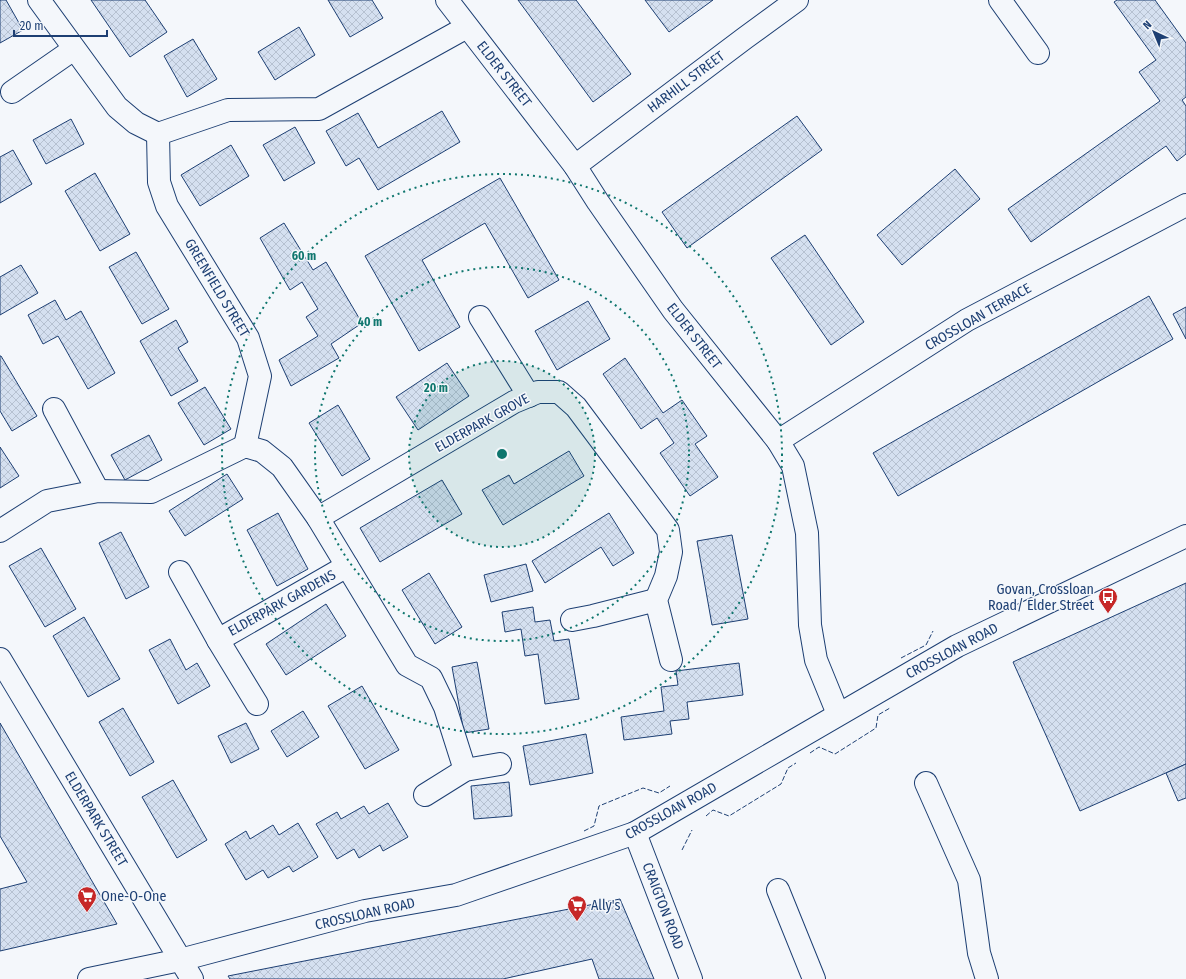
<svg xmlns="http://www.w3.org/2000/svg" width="1186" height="979" viewBox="0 0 1186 979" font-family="'Fira Sans Condensed',sans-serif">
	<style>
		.building { fill: url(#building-cross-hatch); stroke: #1d3f73 }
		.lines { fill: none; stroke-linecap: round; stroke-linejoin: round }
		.minor-casing { stroke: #1d3f73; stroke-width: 24 }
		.minor { stroke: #f4f7fb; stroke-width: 22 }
		.fence { stroke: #1d3f73; stroke-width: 1; stroke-dasharray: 5 2; stroke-linecap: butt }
		.ring { fill: none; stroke: #0f766e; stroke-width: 2; stroke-dasharray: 2 4 }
		.labels { text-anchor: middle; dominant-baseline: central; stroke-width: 3; stroke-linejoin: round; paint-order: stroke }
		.street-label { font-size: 14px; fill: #1d3f73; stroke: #f4f7fb }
		.poi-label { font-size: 14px; fill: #1d3f73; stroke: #f4f7fb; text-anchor: start }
		.centre { fill: #0f766e; stroke: #f4f7fb; stroke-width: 2 }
		.ring-label { font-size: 12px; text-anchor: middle; font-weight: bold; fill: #0f766e; stroke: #f4f7fb; stroke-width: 3; stroke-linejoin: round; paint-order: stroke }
	</style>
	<defs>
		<pattern id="building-cross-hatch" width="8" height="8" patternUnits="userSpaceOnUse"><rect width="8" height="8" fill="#d5e0f0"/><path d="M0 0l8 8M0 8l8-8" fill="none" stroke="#b6c1d1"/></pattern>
	</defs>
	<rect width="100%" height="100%" fill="#f4f7fb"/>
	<g class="building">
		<polygon points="0,0 6,0 23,30 0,43"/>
		<polygon points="91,0 145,0 167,32 130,57"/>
		<polygon points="328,0 372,0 383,18 350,37"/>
		<polygon points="518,0 576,0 631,74 593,102"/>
		<polygon points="645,0 713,0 669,32"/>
		<polygon points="1117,0 1155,0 1186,43 1186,97 1182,100 1186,106 1186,154 1177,161 1166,146 1031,242 1008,209 1160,101 1139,72 1156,60 1114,2"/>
		<polygon points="299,27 315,55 275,80 258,52"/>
		<polygon points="193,39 217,79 187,97 164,56"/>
		<polygon points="442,111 460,142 378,190 359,158 346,166 326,131 358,113 378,148"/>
		<polygon points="797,116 822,150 687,248 662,212"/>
		<polygon points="71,119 84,144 46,164 33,140"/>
		<polygon points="295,127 315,163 284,181 263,145"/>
		<polygon points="231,145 249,176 200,206 181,175"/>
		<polygon points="13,150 32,184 0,203 0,157"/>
		<polygon points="955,169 980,199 902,265 877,235"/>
		<polygon points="95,173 130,234 100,251 65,191"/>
		<polygon points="500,178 559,280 528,298 485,223 422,260 460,327 419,351 365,256"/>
		<polygon points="284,223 313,270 326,262 362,323 331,344 339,358 291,386 279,360 318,336 306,317 318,309 302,282 290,290 260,238"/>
		<polygon points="805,235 864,322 831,345 771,258"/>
		<polygon points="136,252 169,309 142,324 109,267"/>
		<polygon points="21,265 38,293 0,315 0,277"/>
		<polygon points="1149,296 1173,339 898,496 873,453"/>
		<polygon points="55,300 66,320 81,311 115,373 88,389 58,336 43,344 28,315"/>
		<polygon points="588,301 610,339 557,370 535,331"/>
		<polygon points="1186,307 1186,339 1173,314"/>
		<polygon points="176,320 188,342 178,348 198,381 171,396 140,341"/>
		<polygon points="0,356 1,356 37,416 12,431 0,411"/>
		<polygon points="625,358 663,413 682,400 707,436 695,444 718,477 690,496 660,453 674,443 657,418 641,429 603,374"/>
		<polygon points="447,363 469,396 418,430 396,397"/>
		<polygon points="205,387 231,429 204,445 178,403"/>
		<polygon points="338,405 370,459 342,476 309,423"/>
		<polygon points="149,435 162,460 125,480 111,455"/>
		<polygon points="0,447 19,476 0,488"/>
		<polygon points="569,451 584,476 503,525 482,490 509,475 514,484"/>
		<polygon points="227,474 243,499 185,536 169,511"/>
		<polygon points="442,480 462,514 380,562 360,528"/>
		<polygon points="278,513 308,569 277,586 247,530"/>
		<polygon points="609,513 634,553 613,566 601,547 545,583 532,561"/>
		<polygon points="121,532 149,587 126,599 99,543"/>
		<polygon points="732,535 748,619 712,625 697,541"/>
		<polygon points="41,548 76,609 45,627 9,566"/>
		<polygon points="526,564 533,591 491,602 484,575"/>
		<polygon points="429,573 462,627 435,644 402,590"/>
		<polygon points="1186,583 1186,764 1080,811 1013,662"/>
		<polygon points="326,604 346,636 286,675 266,644"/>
		<polygon points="533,607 535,622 550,620 554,641 569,639 579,699 545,704 538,654 525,656 521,629 505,632 502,612"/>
		<polygon points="84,617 120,679 88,697 53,636"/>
		<polygon points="170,639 186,670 197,663 210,686 178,704 149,650"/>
		<polygon points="477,662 489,729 464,733 452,667"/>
		<polygon points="739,663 743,695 687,702 689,719 670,721 672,734 624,740 621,717 664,711 661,687 678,685 676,671"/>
		<polygon points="362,686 399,750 365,769 328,706"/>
		<polygon points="123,708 154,762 130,776 99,722"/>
		<polygon points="303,711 319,737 287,757 271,731"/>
		<polygon points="0,723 117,924 0,951 0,889 27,882 0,836"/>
		<polygon points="246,723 259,749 231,763 218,736"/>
		<polygon points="586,734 593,773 530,785 523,746"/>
		<polygon points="1186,764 1186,798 1178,801 1166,773"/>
		<polygon points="173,780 207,840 177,858 142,797"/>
		<polygon points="509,782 512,816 474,819 471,786"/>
		<polygon points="388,803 408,837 383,851 380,845 359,858 354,849 337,859 316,824 337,812 341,819 364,806 369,814"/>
		<polygon points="298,823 318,857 293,872 289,866 268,878 263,870 246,880 225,844 246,831 250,839 273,825 279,835"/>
		<polygon points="620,899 654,979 599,979 592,959 503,979 230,979 228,976"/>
	</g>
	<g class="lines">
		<g class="minor-casing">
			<g id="minor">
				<polyline points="39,0 117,107 136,123 158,134 228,110 319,109 467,27"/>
				<polyline points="447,0 575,166 598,202 673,310 778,441 793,466 807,533 810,625 816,660 838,714"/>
				<polyline points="1000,0 1038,53"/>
				<polyline points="12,92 74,49"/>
				<polyline points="158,134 159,182 167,206 248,338 260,376 245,446"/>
				<polyline points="575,166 745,38 797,0"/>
				<polyline points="480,317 529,396"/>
				<polyline points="54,409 98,491"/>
				<polyline points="778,441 967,320 1186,205"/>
				<polyline points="318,518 514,402 538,392 559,392 576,407 668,530 671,552 666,576 656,600 671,660"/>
				<polyline points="0,531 47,501 98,491 151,492 245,446 262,451 282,467 318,518 407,665 431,678 445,707 465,770"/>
				<polyline points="180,572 218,640 347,566"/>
				<polyline points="572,620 593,616 656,600"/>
				<polyline points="218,640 257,704"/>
				<polyline points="0,659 192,979"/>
				<polyline points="926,783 969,880 979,953 987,979"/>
				<polyline points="425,795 465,770 500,764"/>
				<polyline points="635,833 691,979"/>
				<polyline points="778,890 814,979"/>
				<polyline points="89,979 180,960 365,911 456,895 635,833 957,646 1186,536"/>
			</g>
		</g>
		<use href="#minor" class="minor"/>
		<g class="fence">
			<polyline points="901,658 926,645 933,631"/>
			<polyline points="810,753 819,747 835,754 876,728 878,715 890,708"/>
			<polyline points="706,816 713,810 729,816 781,784 788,768 796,763"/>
			<polyline points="584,831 594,826 599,806 643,788 659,793 670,786"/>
			<polyline points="682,850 692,830"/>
		</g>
	</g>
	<circle cx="502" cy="454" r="93" fill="#0f766e" fill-opacity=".12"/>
	<g class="ring">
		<circle cx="502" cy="454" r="93"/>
		<circle cx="502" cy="454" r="187"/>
		<circle cx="502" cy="454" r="280"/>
	</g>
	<defs>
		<g id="bus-pin" transform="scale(1)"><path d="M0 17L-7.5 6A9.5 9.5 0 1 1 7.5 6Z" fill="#c62828" stroke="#f4f7fb"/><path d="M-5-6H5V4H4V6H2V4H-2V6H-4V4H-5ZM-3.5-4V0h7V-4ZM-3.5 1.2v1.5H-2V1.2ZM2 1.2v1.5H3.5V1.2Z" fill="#fff"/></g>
		<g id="supermarket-pin" transform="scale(1)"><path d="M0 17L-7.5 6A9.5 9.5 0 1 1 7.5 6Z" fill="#c62828" stroke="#f4f7fb"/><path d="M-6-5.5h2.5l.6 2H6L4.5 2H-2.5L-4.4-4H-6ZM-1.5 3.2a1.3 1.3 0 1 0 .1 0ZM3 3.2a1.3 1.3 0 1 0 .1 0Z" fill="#fff"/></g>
	</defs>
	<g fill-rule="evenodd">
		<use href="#bus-pin" x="1108" y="597"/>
		<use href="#supermarket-pin" x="87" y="896"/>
		<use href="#supermarket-pin" x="577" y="905"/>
	</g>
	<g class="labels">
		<g class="street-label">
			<text transform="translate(504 74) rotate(52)">ELDER STREET</text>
			<text transform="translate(686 82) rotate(-37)">HARHILL STREET</text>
			<text transform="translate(217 288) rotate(59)">GREENFIELD STREET</text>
			<text transform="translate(978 317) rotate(-30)">CROSSLOAN TERRACE</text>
			<text transform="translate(694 336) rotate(52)">ELDER STREET</text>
			<text transform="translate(482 423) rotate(-29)">ELDERPARK GROVE</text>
			<text transform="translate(282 603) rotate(-29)">ELDERPARK GARDENS</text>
			<text transform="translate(952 651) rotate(-28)">CROSSLOAN ROAD</text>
			<text transform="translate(671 811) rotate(-29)">CROSSLOAN ROAD</text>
			<text transform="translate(96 819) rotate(59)">ELDERPARK STREET</text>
			<text transform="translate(663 906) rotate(69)">CRAIGTON ROAD</text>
			<text transform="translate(365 914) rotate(-13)">CROSSLOAN ROAD</text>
		</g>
		<g class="poi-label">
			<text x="1094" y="589" text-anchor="end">Govan, Crossloan<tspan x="1094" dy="16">Road/ Elder Street</tspan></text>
			<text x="101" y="896">One-O-One</text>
			<text x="591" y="905">Ally's</text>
		</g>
	</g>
	<circle cx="502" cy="454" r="6" class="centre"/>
	<g class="ring-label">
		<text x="304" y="260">60 m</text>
		<text x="370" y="326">40 m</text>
		<text x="436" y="392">20 m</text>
	</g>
	<g transform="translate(1154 32) rotate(316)" stroke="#f4f7fb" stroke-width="3" paint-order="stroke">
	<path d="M0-3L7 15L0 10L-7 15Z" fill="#1d3f73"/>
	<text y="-6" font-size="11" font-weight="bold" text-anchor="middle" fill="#1d3f73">N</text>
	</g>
	<path d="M14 30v6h93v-6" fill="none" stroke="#1d3f73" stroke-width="2"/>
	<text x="20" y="30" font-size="12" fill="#1d3f73" stroke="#f4f7fb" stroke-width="3" paint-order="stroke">20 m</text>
</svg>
